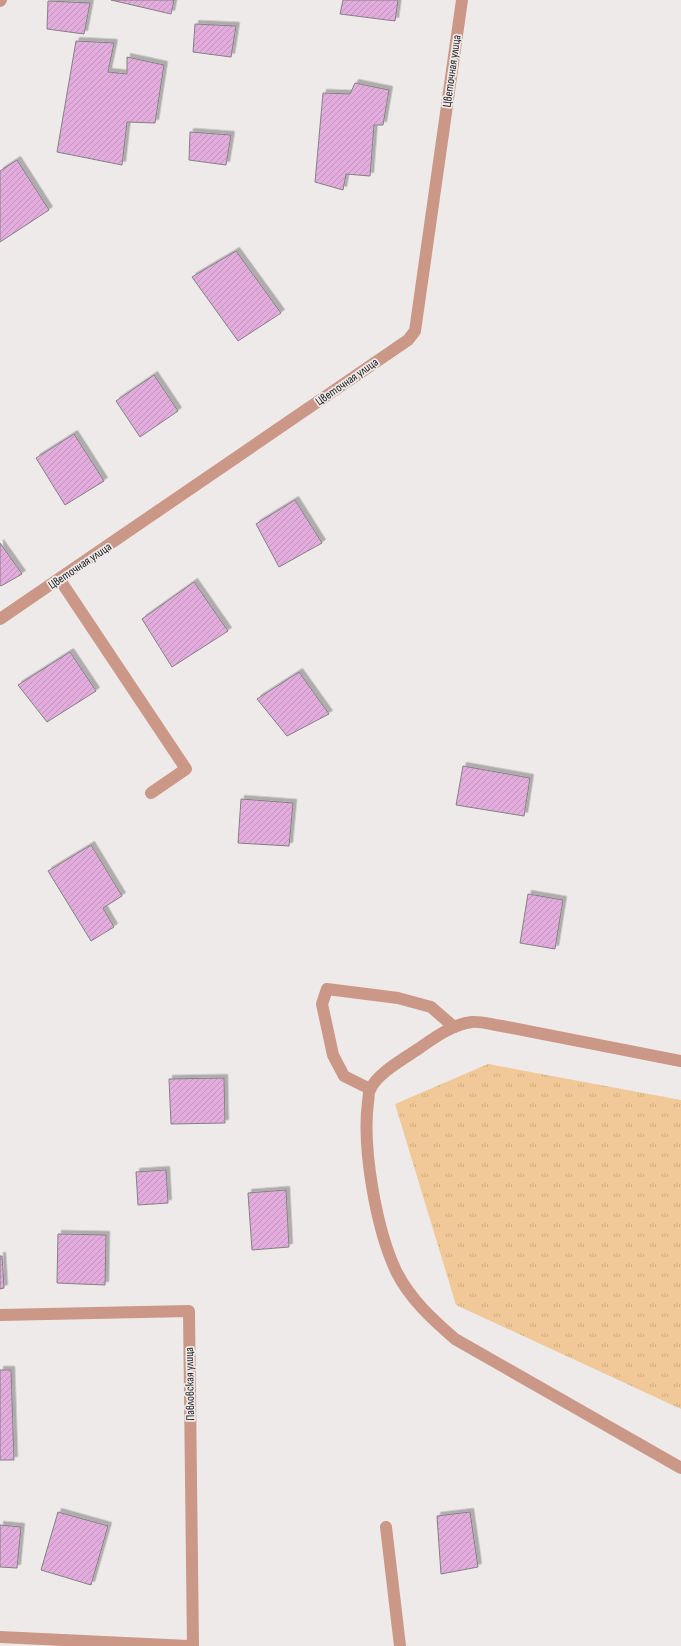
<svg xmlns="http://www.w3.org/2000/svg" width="681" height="1646" viewBox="0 0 681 1646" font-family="'Sofia Sans Condensed',sans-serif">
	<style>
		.grass { fill: url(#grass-tufts) }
		.building { fill: url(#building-hatch); stroke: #848183; filter: url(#shadow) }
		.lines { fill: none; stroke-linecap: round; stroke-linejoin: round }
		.minor { stroke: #cb9787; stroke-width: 12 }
		.labels { text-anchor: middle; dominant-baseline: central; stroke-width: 3.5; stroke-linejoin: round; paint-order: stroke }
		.street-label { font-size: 12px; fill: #1d1b1c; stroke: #eeeaea }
	</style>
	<defs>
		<pattern id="grass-tufts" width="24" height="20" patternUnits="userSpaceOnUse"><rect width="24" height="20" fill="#f1c998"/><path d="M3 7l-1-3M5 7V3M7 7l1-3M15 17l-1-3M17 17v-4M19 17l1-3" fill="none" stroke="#ceac82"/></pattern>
		<pattern id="building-hatch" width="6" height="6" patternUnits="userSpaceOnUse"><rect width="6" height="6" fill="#e2acdd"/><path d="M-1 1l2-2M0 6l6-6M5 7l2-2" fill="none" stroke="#c193bd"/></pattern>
		<filter id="shadow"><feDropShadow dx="3.5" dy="-3.5" stdDeviation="0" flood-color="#0004"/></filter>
	</defs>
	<rect width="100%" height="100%" fill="#eeeaea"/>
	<polygon class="grass" points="488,1064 681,1100 681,1409 456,1305 395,1104"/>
	<g class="building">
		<polygon points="111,0 174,0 171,14"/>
		<polygon points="343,0 398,0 395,21 340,14"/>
		<polygon points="48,1 90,3 84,34 47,29"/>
		<polygon points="195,24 236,26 231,57 193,52"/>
		<polygon points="76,41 114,43 108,72 127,74 127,57 164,65 155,123 127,122 122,165 57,152"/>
		<polygon points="355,83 389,90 383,125 374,125 370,176 346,174 343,190 315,182 323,93 350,94"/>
		<polygon points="190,132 231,135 226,165 189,160"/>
		<polygon points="17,160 49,210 0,242 0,171"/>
		<polygon points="236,251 281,313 238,341 192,277"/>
		<polygon points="154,375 178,411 140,437 116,401"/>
		<polygon points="74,434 104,481 65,505 36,458"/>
		<polygon points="295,500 322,543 279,567 256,524"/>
		<polygon points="0,543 22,574 1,586 0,585"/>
		<polygon points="194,582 228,631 172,667 142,619"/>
		<polygon points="70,652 96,691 47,722 18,685"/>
		<polygon points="299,672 329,714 287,736 257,699"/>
		<polygon points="463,766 530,778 524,816 456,805"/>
		<polygon points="241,799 293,803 289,846 238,843"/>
		<polygon points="91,845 122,896 103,908 114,927 91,941 48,871"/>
		<polygon points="528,894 563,900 555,949 520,943"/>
		<polygon points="224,1078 225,1123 171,1124 169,1079"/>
		<polygon points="166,1170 168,1203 138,1205 136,1172"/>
		<polygon points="286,1190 289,1247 252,1250 248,1193"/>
		<polygon points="58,1234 106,1235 105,1285 57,1283"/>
		<polygon points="0,1256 2,1256 4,1288 0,1289"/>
		<polygon points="0,1370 11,1370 14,1460 0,1460"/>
		<polygon points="58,1512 108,1526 91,1585 41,1570"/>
		<polygon points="470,1512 478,1567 441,1574 437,1516"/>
		<polygon points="0,1525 21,1527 17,1568 0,1567"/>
	</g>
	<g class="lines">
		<g class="minor">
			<polyline points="0,1 1,0"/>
			<polyline points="60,580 186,769 151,793"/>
			<polyline points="0,619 408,340 415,331 462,0"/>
			<path d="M681,1061L502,1026C493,1025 481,1021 472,1022C453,1024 434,1038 418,1049C405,1058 376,1074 370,1090C368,1093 369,1098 368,1102C362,1148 376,1228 396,1271C410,1299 432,1319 455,1339L681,1468"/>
			<polyline points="370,1089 344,1076 333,1055 322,1004 327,989 398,998 431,1007 454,1027"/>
			<polyline points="0,1315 189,1311 193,1646"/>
			<polyline points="386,1527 400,1646"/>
			<polyline points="0,1637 188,1646"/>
		</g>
	</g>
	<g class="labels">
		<g class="street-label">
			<text transform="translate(452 71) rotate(-82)">Цветочная улица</text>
			<text transform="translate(347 382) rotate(-35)">Цветочная улица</text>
			<text transform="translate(80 566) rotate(-34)">Цветочная улица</text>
			<text transform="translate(190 1384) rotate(-91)">Павловская улица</text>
		</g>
	</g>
</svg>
